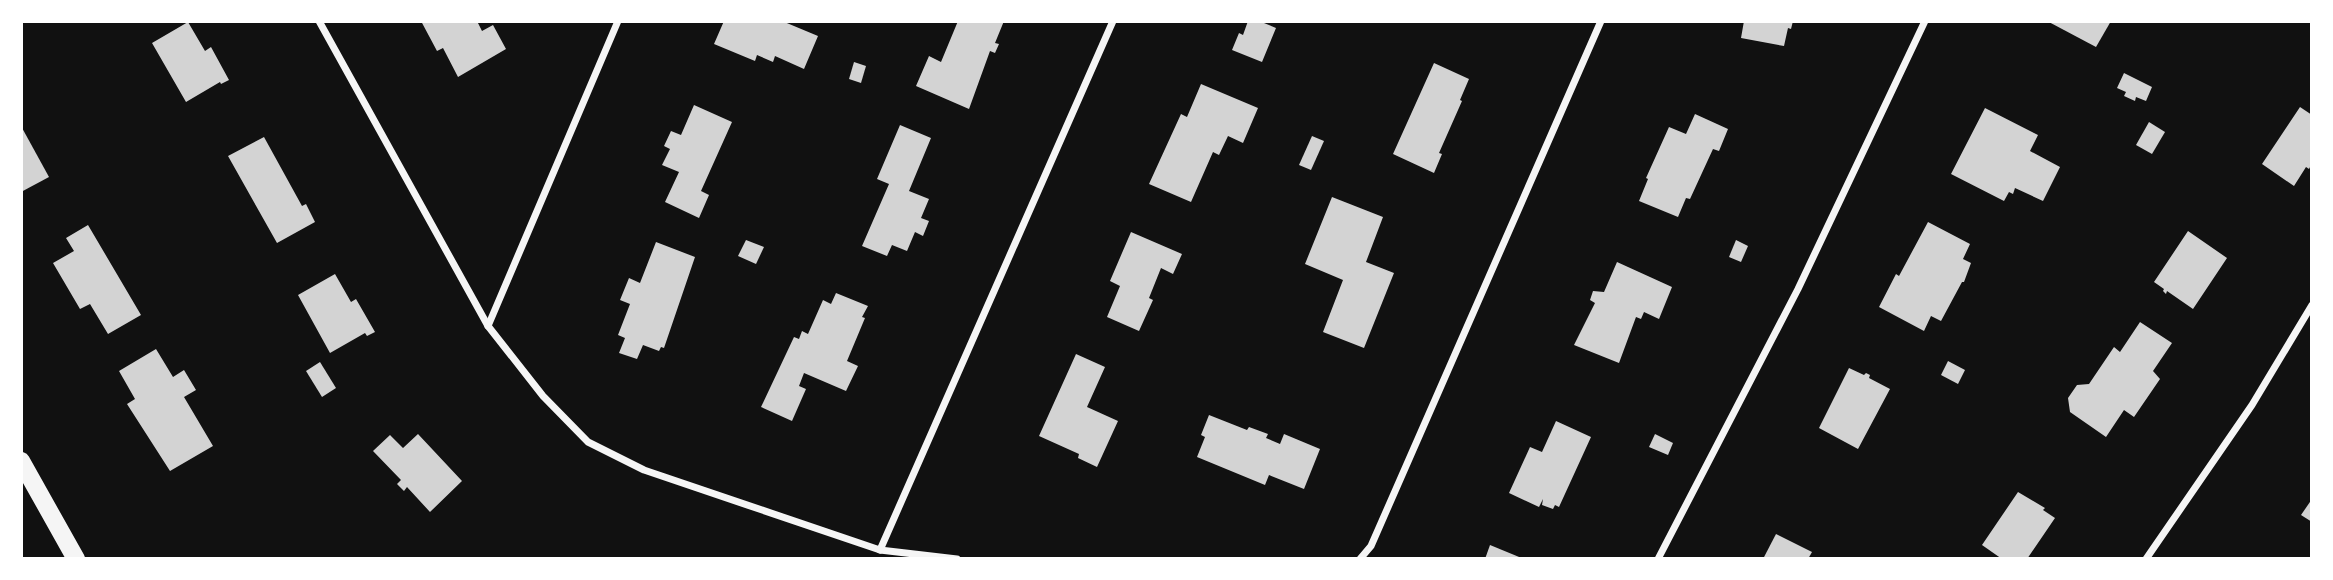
<svg xmlns="http://www.w3.org/2000/svg" width="2333" height="580" viewBox="0 0 2333 580" font-family="Overpass,sans-serif">
	<style>
		.building { fill: #d3d3d3 }
		.lines { fill: none; stroke-linecap: round; stroke-linejoin: round }
		.minor { stroke: #f5f5f5; stroke-width: 7 }
		.primary { stroke: #f5f5f5; stroke-width: 18 }
	</style>
	<rect width="100%" height="100%" fill="#111"/>
	<g class="building">
		<polygon points="421,21 477,21 482,31 493,25 506,49 458,77 443,48 437,51"/>
		<polygon points="724,21 782,21 818,36 804,69 775,56 773,62 757,55 755,61 714,44"/>
		<polygon points="958,21 1004,21 995,43 999,44 995,53 990,51 969,109 916,86 929,56 941,62"/>
		<polygon points="1248,21 1265,21 1264,23 1276,28 1262,62 1232,50 1239,33 1243,35"/>
		<polygon points="1744,21 1793,21 1791,29 1788,28 1784,46 1741,38"/>
		<polygon points="2047,21 2111,21 2096,47"/>
		<polygon points="188,22 205,51 211,47 229,80 221,84 220,82 186,102 152,43"/>
		<polygon points="854,62 866,66 861,83 849,79"/>
		<polygon points="1434,63 1469,79 1460,100 1462,101 1439,153 1442,154 1434,173 1393,154"/>
		<polygon points="2124,73 2152,87 2146,101 2136,97 2135,101 2124,96 2126,92 2117,88"/>
		<polygon points="1201,84 1258,108 1243,143 1228,136 1219,155 1213,152 1191,202 1149,184 1181,114 1187,117"/>
		<polygon points="694,105 732,122 701,191 709,195 699,218 665,202 679,172 662,165 670,149 664,146 671,131 681,135"/>
		<polygon points="2300,107 2312,115 2312,163 2309,169 2306,167 2294,186 2262,164"/>
		<polygon points="1985,108 2038,135 2030,151 2060,167 2043,201 2015,188 2013,194 2009,192 2004,201 1951,174"/>
		<polygon points="1695,114 1728,129 1719,151 1713,149 1690,199 1686,198 1678,217 1639,201 1648,179 1646,178 1669,127 1686,134"/>
		<polygon points="2149,122 2165,132 2152,154 2136,145"/>
		<polygon points="900,125 931,138 909,191 929,199 921,218 929,221 923,236 915,232 907,251 892,245 887,256 862,246 889,184 877,179"/>
		<polygon points="21,126 49,177 21,192"/>
		<polygon points="1312,136 1324,141 1311,170 1299,165"/>
		<polygon points="264,137 302,206 306,204 315,222 277,243 228,156"/>
		<polygon points="1332,197 1383,217 1366,262 1394,273 1364,348 1323,332 1343,280 1305,264"/>
		<polygon points="1928,222 1970,244 1963,259 1971,263 1964,282 1962,282 1941,321 1931,316 1924,331 1879,307 1896,274 1899,276"/>
		<polygon points="88,225 141,315 108,334 90,304 80,309 53,263 74,251 66,238"/>
		<polygon points="2188,231 2227,258 2193,309 2167,291 2166,294 2163,291 2164,289 2154,282"/>
		<polygon points="1131,232 1182,254 1173,274 1161,268 1149,298 1153,300 1139,331 1107,317 1120,286 1110,281"/>
		<polygon points="746,240 764,247 756,264 738,256"/>
		<polygon points="1736,240 1748,246 1741,262 1729,257"/>
		<polygon points="656,242 695,257 664,348 661,347 659,351 643,345 637,359 619,353 625,338 618,335 630,304 620,300 629,278 640,283"/>
		<polygon points="1617,262 1672,287 1659,319 1644,312 1641,319 1636,317 1619,363 1574,345 1595,303 1590,300 1593,291 1604,292"/>
		<polygon points="335,274 351,302 356,299 375,332 367,336 365,333 330,353 298,295"/>
		<polygon points="836,293 868,306 862,317 865,318 847,361 858,366 846,391 804,373 799,386 806,389 792,421 761,407 794,337 799,339 802,331 808,334 823,300 831,304"/>
		<polygon points="2140,322 2172,343 2153,371 2160,379 2134,417 2124,410 2106,437 2070,412 2068,398 2077,385 2089,384 2114,347 2120,352"/>
		<polygon points="156,349 173,377 184,370 196,390 184,397 213,446 170,471 127,404 135,399 119,371"/>
		<polygon points="1076,354 1105,367 1087,407 1118,421 1097,467 1078,458 1079,454 1039,436"/>
		<polygon points="1948,361 1965,370 1958,384 1941,375"/>
		<polygon points="320,362 336,388 322,397 306,371"/>
		<polygon points="1849,368 1864,375 1866,373 1870,375 1869,378 1890,389 1858,449 1819,428"/>
		<polygon points="1209,415 1247,430 1249,427 1268,434 1266,438 1280,444 1284,434 1320,449 1304,489 1269,475 1265,485 1197,457 1205,437 1201,435"/>
		<polygon points="1556,421 1591,437 1559,507 1555,505 1553,509 1542,505 1543,499 1539,507 1509,493 1530,447 1542,452"/>
		<polygon points="418,434 462,481 430,512 407,487 404,491 397,484 401,480 373,451 390,435 403,448"/>
		<polygon points="1655,434 1673,443 1668,455 1649,447"/>
		<polygon points="2018,492 2045,508 2043,510 2055,518 2027,559 2002,559 1982,545"/>
		<polygon points="2312,499 2312,522 2301,515"/>
		<polygon points="1776,534 1812,552 1808,559 1763,559"/>
		<polygon points="1490,545 1524,559 1485,559"/>
	</g>
	<g class="lines">
		<g class="minor">
			<polyline points="319,21 488,326 543,396 588,442 644,470 880,550 957,559"/>
			<polyline points="488,326 618,21"/>
			<polyline points="880,550 1113,21"/>
			<polyline points="1360,559 1371,546 1601,21"/>
			<polyline points="1658,559 1798,289 1925,21"/>
			<polyline points="2146,559 2252,405 2312,305"/>
		</g>
		<polyline class="primary" points="21,461 76,559"/>
	</g>
	<rect width="2333" height="580" fill="none" stroke="#ffffff" stroke-width="46"/>
</svg>
